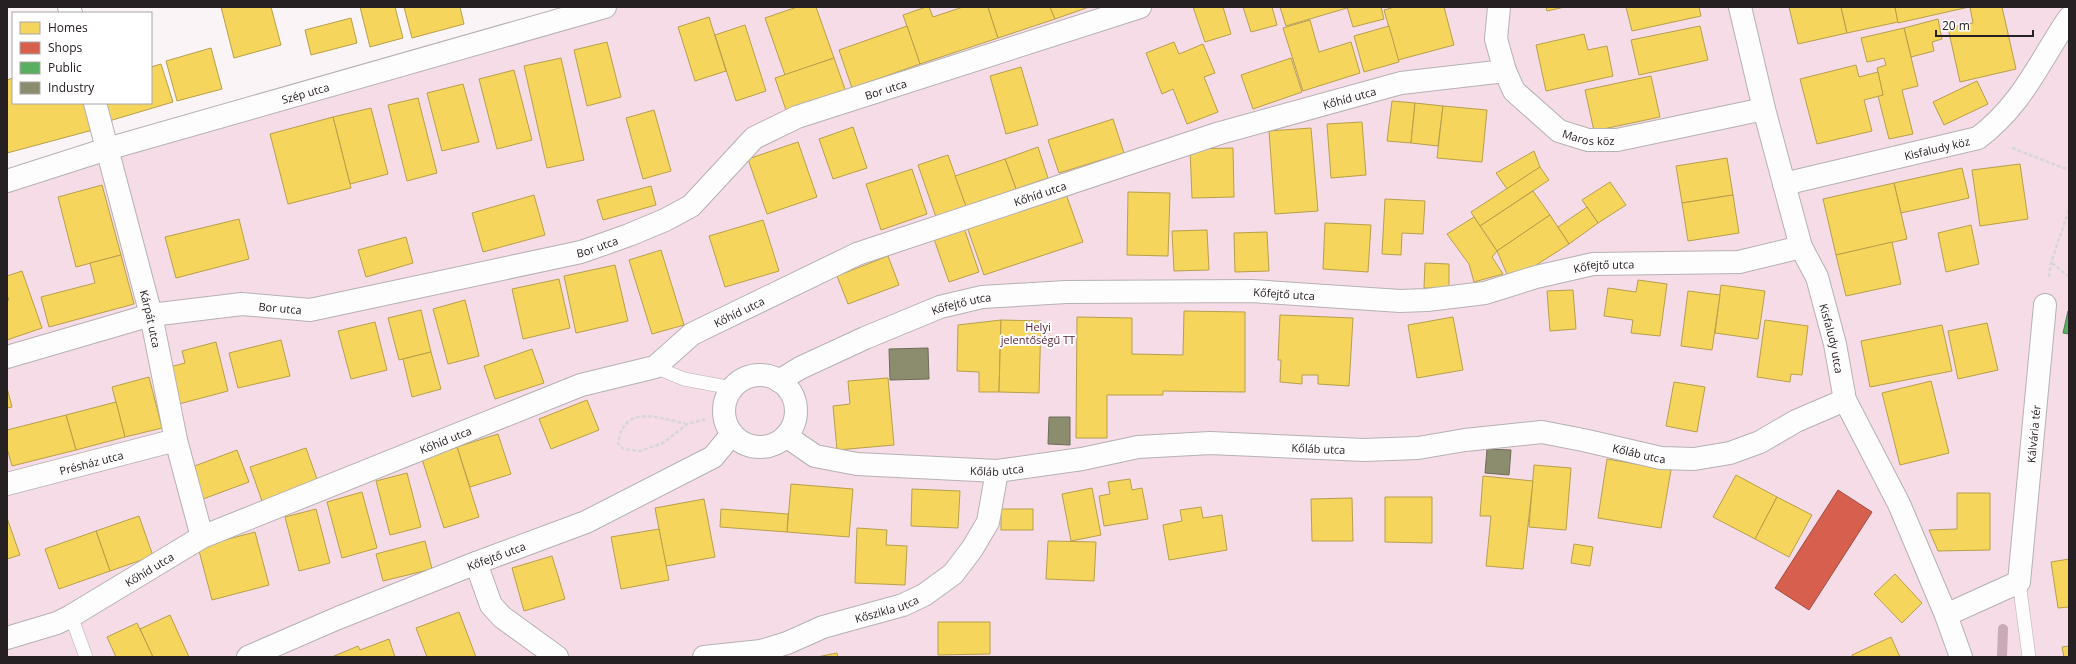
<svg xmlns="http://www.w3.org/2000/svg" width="2076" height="664" viewBox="0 0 2076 664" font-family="'Open Sans',sans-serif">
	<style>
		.green { fill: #f5dce6 }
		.homes { fill: #f6d55c; stroke: #b89f4b }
		.shops { fill: #d6604d; stroke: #a24d40 }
		.public { fill: #5aae61; stroke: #4b834e }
		.industry { fill: #8c8c6e; stroke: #6e6c58 }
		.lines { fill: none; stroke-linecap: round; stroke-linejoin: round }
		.stream { stroke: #caaab7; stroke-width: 10 }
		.lane-casing { stroke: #b6b1b3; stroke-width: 14 }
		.street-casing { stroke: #b6b1b3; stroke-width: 24 }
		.path { stroke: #d9d6d8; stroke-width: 2.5; stroke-dasharray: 4 2; stroke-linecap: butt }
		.lane { stroke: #fefdfe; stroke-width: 13 }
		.street { stroke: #fefdfe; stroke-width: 22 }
		.labels { text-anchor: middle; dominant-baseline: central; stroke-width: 4; stroke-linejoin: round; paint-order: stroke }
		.street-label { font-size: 11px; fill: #272023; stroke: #fff }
		.park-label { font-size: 11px; fill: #5a243d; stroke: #fff }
	</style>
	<rect width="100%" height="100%" fill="#faf4f7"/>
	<!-- green -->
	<path class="green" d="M605 7H2069V657H7V181Z"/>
	<!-- homes -->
	<g class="homes">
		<path d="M221 7H271L281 45 234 58Z"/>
		<path d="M360 7H395L403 38 370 47Z"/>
		<path d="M404 7H460L464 24 412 38Z"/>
		<path d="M797 7H816L834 58 785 75 765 18Z"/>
		<path d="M926 7H929L933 17 963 7H988L998 38 920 64 903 15Z"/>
		<path d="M988 7H1050L1055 19 998 38Z"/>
		<path d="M1050 7H1089L1055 19Z"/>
		<path d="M1193 7H1223L1231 34 1205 42Z"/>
		<path d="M1243 7H1272L1277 25 1251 32Z"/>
		<path d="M1280 7H1347V8L1286 26Z"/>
		<path d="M1347 7H1381L1384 19 1353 27Z"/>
		<path d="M1395 7H1444L1454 45 1398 60 1384 10Z"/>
		<path d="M1546 7H1565L1547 11Z"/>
		<path d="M1626 7H1699L1701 16 1632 31Z"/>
		<path d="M1789 7H1841L1847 33 1798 44Z"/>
		<path d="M1841 7H1895L1898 22 1847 33Z"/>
		<path d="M1895 7H1969L1898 23Z"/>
		<path d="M1970 7H2002L2016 69 1960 82 1948 28 1973 23Z"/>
		<path d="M709 17 726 71 695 81 678 27Z"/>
		<path d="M351 18 357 43 311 55 305 30Z"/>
		<path d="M1938 19 1942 39 1932 42 1934 51 1911 57 1904 28Z"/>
		<path d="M1310 20 1319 52 1351 42 1360 73 1303 91 1283 28Z"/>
		<path d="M745 25 766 91 736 101 715 35Z"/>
		<path d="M907 26 920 64 852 88 839 50Z"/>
		<path d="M1389 26 1399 62 1364 72 1354 36Z"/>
		<path d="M1700 26 1708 60 1639 75 1631 40Z"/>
		<path d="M1904 28 1918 86 1902 90 1913 134 1889 139 1878 96 1883 95 1877 68 1886 65 1884 58 1867 62 1861 38Z"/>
		<path d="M1584 34 1588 50 1607 46 1613 76 1546 91 1536 45Z"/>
		<path d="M607 42 621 97 587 106 574 50Z"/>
		<path d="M1174 42 1179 54 1203 44 1215 73 1204 77 1218 112 1187 124 1173 89 1162 94 1146 53Z"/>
		<path d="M211 48 222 89 177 101 166 61Z"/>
		<path d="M561 58 584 160 547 168 524 66Z"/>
		<path d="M834 58 846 92 787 113 775 78Z"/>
		<path d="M1291 58 1302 92 1253 109 1241 75Z"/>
		<path d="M161 64 173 102 109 121 104 103H151V67Z"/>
		<path d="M1856 65 1859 77 1878 72 1883 95 1864 100 1872 131 1817 144 1800 79Z"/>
		<path d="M1021 67 1038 125 1006 134 990 76Z"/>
		<path d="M514 70 532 140 497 149 479 79Z"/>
		<path d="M1651 76 1660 117 1594 131 1585 90Z"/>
		<path d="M13 78V103H86L93 130 7 153V80Z"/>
		<path d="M1977 81 1988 104 1944 125 1933 102Z"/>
		<path d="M463 84 479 142 442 151 427 93Z"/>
		<path d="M418 98 437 173 407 181 388 105Z"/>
		<path d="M1392 101 1415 103 1411 143 1387 141Z"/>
		<path d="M1415 103 1443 106 1438 146 1411 143Z"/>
		<path d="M1443 106 1487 110 1482 162 1437 158Z"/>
		<path d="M371 108 388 174 350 184 333 117Z"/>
		<path d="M654 110 671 171 643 179 626 118Z"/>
		<path d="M333 117 351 188 288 204 270 134Z"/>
		<path d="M1113 119 1124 153 1059 173 1048 140Z"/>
		<path d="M1362 122 1366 175 1331 178 1327 124Z"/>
		<path d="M853 127 867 168 833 179 819 139Z"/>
		<path d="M1311 128 1318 211 1275 214 1269 131Z"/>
		<path d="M798 142 817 197 767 214 748 159Z"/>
		<path d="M1038 147 1048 178 1016 189 1005 159Z"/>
		<path d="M1233 148 1234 197 1192 198 1190 149Z"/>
		<path d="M1534 151 1540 167 1507 189 1496 173Z"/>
		<path d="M948 155 966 206 936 217 918 165Z"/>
		<path d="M1727 158 1733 195 1682 203 1676 166Z"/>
		<path d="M1005 159 1016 189 966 206 955 176Z"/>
		<path d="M2020 164 2028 219 1980 226 1972 170Z"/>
		<path d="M1540 167 1549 180 1480 226 1471 212Z"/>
		<path d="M1962 168 1969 198 1901 213 1894 183Z"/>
		<path d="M912 169 927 214 881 230 866 184Z"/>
		<path d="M1610 182 1626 205 1598 223 1582 200Z"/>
		<path d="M1894 183 1907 239 1836 255 1823 199Z"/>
		<path d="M102 185 121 255 76 267 58 197Z"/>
		<path d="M651 186 656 205 603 220 597 200Z"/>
		<path d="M1533 191 1550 215 1497 251 1480 226Z"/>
		<path d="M1128 192 1170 193 1168 256 1127 255Z"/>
		<path d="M1066 194 1083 242 984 275 967 227Z"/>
		<path d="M534 195 545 235 483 252 472 213Z"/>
		<path d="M1733 195 1739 233 1688 241 1682 203Z"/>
		<path d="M1385 199 1425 201 1423 234 1402 233 1401 255 1382 254Z"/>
		<path d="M1587 207 1598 223 1569 244 1558 227Z"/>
		<path d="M1550 215 1569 244 1530 269 1507 274 1497 251Z"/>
		<path d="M1474 217 1497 251 1492 257 1503 274 1474 282 1469 264 1447 234Z"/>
		<path d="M239 219 249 259 176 278 165 237Z"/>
		<path d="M763 220 779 271 725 287 709 236Z"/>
		<path d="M1325 223 1371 225 1368 272 1323 269Z"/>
		<path d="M1971 225 1979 264 1946 272 1938 233Z"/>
		<path d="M964 228 979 272 949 282 934 239Z"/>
		<path d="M1207 230 1209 270 1174 271 1172 231Z"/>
		<path d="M1267 232 1269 271 1235 272 1234 233Z"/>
		<path d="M406 237 413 263 366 277 358 250Z"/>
		<path d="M1892 242 1901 284 1846 296 1836 255Z"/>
		<path d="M661 250 684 325 652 334 629 260Z"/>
		<path d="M121 255 134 304 49 327 41 297 95 283 90 263Z"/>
		<path d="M888 256 899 285 848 304 837 276Z"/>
		<path d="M1425 263 1449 264V288H1424Z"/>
		<path d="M615 265 628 321 576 333 564 276Z"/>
		<path d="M22 271 42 328 7 340V301L9 300 7 295V276Z"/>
		<path d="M559 279 570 328 523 339 512 289Z"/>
		<path d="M1638 280 1667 284 1660 336 1631 333 1633 320 1604 316 1608 288 1636 292Z"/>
		<path d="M1721 285 1765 291 1758 339 1715 333Z"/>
		<path d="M1573 290 1576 329 1550 331 1547 291Z"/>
		<path d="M1688 291 1720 295 1712 350 1681 346Z"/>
		<path d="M465 300 479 356 448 364 433 309Z"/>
		<path d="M421 310 431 352 399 360 388 318Z"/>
		<path d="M1184 311 1245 312V392L1163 391V395H1107V438H1076L1077 317 1132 318V354L1183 355Z"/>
		<path d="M1280 315 1353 318 1349 386 1318 384V375H1302V384L1280 382 1281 360H1278Z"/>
		<path d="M1453 317 1463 370 1417 378 1408 325Z"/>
		<path d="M1001 320 999 392H979V372L957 371 958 325Z"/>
		<path d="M1001 320 1041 321 1039 393 999 392Z"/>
		<path d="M1765 320 1808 326 1802 375 1791 374 1790 382 1757 377Z"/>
		<path d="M375 322 387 370 351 379 338 331Z"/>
		<path d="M1987 323 1998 370 1958 379 1948 331Z"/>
		<path d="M1942 325 1952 371 1870 387 1861 341Z"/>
		<path d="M281 340 290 376 238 388 229 353Z"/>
		<path d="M216 342 228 391 175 405 166 368 185 363 182 351Z"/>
		<path d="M532 349 544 383 495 399 484 366Z"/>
		<path d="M431 352 441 389 412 397 403 359Z"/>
		<path d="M149 377 162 428 125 437 112 387Z"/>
		<path d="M888 378 894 445 837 450 833 406 850 404 848 381Z"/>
		<path d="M1931 381 1949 453 1900 465 1882 393Z"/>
		<path d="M1674 382 1705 387 1697 432 1666 426Z"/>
		<path d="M7 388 12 407 7 408Z"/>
		<path d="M587 400 599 430 551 449 539 419Z"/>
		<path d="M116 402 125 437 76 450 66 415Z"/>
		<path d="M66 415 76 450 12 466 7 448V430Z"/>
		<path d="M498 434 511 474 470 487 457 447Z"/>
		<path d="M457 447 479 517 444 528 422 459Z"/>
		<path d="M306 448 318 482 262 501 250 467Z"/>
		<path d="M237 450 249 482 203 499 192 467Z"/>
		<path d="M1607 459 1671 470 1661 528 1598 518Z"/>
		<path d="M1534 465 1571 468 1566 530 1529 527Z"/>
		<path d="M407 473 421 527 390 535 376 481Z"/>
		<path d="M1736 475 1777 497 1755 539 1713 517Z"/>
		<path d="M1483 476 1533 481 1523 569 1486 566 1491 516H1480Z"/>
		<path d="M1130 479 1132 490 1142 488 1148 519 1104 526 1099 496 1110 494 1108 482Z"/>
		<path d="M791 484 853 489 849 537 787 532Z"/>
		<path d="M1092 488 1101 535 1071 541 1062 494Z"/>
		<path d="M912 489 960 491 958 528 911 526Z"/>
		<path d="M362 492 377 548 342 558 327 502Z"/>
		<path d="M1957 493H1990V550L1938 551 1929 530 1957 529Z"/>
		<path d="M1385 497H1432V543L1385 542Z"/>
		<path d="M1777 497 1812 515 1789 557 1755 539Z"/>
		<path d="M1352 498 1353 541H1312L1311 499Z"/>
		<path d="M704 499 715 557 666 566 655 508Z"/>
		<path d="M1201 507 1203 518 1222 515 1227 550 1169 560 1163 525 1182 521 1180 510Z"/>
		<path d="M316 509 330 563 299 571 285 517Z"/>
		<path d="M721 509 788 514 787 532 720 527Z"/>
		<rect x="1001" y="509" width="32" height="21"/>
		<path d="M139 516 153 556 110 571 96 531Z"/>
		<path d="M7 518 20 555 7 559Z"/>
		<path d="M857 528 887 530 886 545 907 546 905 585 855 583Z"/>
		<path d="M659 529 669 580 621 589 611 537Z"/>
		<path d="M96 531 110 571 59 589 45 549Z"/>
		<path d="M255 532 269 585 212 600 198 547Z"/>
		<path d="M425 541 432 569 383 581 376 554Z"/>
		<path d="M1048 541 1096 542 1094 581 1046 579Z"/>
		<path d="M1574 544 1593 547 1590 566 1571 563Z"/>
		<path d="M552 556 565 599 524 611 512 568Z"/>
		<path d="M2069 559V607L2058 608 2051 562Z"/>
		<path d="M1895 574 1922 603 1902 623 1874 594Z"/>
		<path d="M459 612 476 657H427L416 628Z"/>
		<path d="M170 615 189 657H153L140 629Z"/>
		<path d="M938 622H990V654L938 655Z"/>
		<path d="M137 623 153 657H116L107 637Z"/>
		<path d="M1891 637 1900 657H1853L1852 655Z"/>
		<path d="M389 639 395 657H332L358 646 360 650Z"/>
		<path d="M2069 646V657H2064L2062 647Z"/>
		<path d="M837 653 838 657H817Z"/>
	</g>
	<!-- shops -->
	<path class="shops" d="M1838 490 1872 512 1809 610 1775 588Z"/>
	<!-- public -->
	<path class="public" d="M2068 311H2069V334L2063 333Z"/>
	<!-- industry -->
	<g class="industry">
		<path d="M928 348 929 379 890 380 889 349Z"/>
		<path d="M1049 417H1070V445L1048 444Z"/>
		<path d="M1487 449 1511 450 1509 475 1485 473Z"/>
	</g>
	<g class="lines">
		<!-- stream -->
		<path class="stream" d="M2002 657 2003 629"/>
		<!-- lane casing -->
		<g class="lane-casing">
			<g id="lane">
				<path d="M655 367 684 379 732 388"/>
				<path d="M2019 582 2029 657"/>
				<path d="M71 616 86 657"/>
			</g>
		</g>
		<!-- street casing -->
		<g class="street-casing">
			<g id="street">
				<path d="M69 7 71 13"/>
				<path id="s1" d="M1499 7 1496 39 1505 71 1514 91 1559 131 1588 140H1617L1764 109"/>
				<path id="s2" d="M1740 7 1764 109 1801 247 1817 277 1835 344 1845 400 1899 504 1946 615 1961 657"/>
				<path id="s3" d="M95 103 151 315 176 440 202 537"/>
				<path id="s4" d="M7 181 107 149 605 7"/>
				<path id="s5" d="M1784 184 1978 138C2023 104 2039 62 2069 18"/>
				<path id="s6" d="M7 357 151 315 242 304 310 310 581 252 629 235 665 220 691 206 754 138 797 117 1140 7"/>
				<circle cx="760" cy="411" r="36"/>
				<path id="s7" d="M779 381 800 368 865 338 940 307 982 297 1066 292 1252 291 1400 301 1427 300 1485 293 1536 277 1593 264 1739 262 1801 247"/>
				<path id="s8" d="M786 436 815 456 857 464 997 471 1082 459 1138 447 1210 443 1364 450 1418 448 1465 440 1542 432 1583 440 1661 458 1694 459 1730 453 1760 442 1796 421 1845 400"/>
				<path id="s9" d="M7 484 176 440"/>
				<path d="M476 563 491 605 502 617 557 657"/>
				<path id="s10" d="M1946 615 2019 582 2045 305"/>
				<path id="s11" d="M7 638 57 623 71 616 202 537 581 385 655 367 692 334 857 254 1220 133 1401 83 1505 71"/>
				<path id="s12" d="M248 657 338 618 476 563 586 522 713 457 732 434"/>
				<path id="s13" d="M704 657 761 651 787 643 823 627 903 605 924 595 953 574 972 549 988 522 997 471"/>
			</g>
		</g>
		<!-- path -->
		<g class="path">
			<path d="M2012 148 2069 170"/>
			<path d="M2052 263 2069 277"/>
			<path d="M2049 277 2051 263 2069 209"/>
			<path d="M687 424C659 418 624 403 618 443L623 449 640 451 663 443 687 424 707 419"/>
		</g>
		<!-- lane -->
		<use href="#lane" class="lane"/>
		<!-- street -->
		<use href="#street" class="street"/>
	</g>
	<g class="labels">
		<!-- street labels -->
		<g class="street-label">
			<text stroke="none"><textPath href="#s6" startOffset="940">Bor utca</textPath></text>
			<text stroke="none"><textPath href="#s4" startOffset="311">Szép utca</textPath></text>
			<text stroke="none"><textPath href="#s11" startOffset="1455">Kőhíd utca</textPath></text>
			<text stroke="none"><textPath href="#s1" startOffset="178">Maros köz</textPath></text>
			<text stroke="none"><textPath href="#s5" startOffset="157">Kisfaludy köz</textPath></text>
			<text stroke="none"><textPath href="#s11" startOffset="1131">Kőhíd utca</textPath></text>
			<text stroke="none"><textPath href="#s6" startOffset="604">Bor utca</textPath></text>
			<text stroke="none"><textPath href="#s7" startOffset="847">Kőfejtő utca</textPath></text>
			<text stroke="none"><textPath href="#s7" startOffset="523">Kőfejtő utca</textPath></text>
			<text stroke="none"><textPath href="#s7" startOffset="199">Kőfejtő utca</textPath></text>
			<text stroke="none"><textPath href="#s6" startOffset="280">Bor utca</textPath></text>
			<text stroke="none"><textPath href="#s11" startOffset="807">Kőhíd utca</textPath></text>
			<text stroke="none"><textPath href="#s3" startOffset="223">Kárpát utca</textPath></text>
			<text stroke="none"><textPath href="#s2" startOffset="345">Kisfaludy utca</textPath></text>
			<text stroke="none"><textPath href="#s10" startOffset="229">Kálvária tér</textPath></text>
			<text stroke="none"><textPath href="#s11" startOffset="483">Kőhíd utca</textPath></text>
			<text stroke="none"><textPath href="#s8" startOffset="542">Kőláb utca</textPath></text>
			<text stroke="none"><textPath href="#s8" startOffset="866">Kőláb utca</textPath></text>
			<text stroke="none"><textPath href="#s9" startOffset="87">Présház utca</textPath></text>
			<text stroke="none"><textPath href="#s8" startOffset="218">Kőláb utca</textPath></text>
			<text stroke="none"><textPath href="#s12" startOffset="268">Kőfejtő utca</textPath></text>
			<text stroke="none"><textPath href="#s11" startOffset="159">Kőhíd utca</textPath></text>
			<text stroke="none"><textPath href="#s13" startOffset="190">Kőszikla utca</textPath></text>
		</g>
		<!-- park labels -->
		<g class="park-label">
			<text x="1038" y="326">Helyi<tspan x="1038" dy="13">jelentőségű TT</tspan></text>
		</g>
	</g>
	<!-- border -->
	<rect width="2076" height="664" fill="none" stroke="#272023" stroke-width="16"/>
	<!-- legend -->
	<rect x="12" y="12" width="140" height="92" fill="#ffffff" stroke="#a9a6a7"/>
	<rect x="20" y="22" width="20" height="12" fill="#f6d55c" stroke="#a9a6a7"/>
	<text x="48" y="32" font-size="12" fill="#272023">Homes</text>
	<rect x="20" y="42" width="20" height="12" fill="#d6604d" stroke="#a9a6a7"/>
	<text x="48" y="52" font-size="12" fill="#272023">Shops</text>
	<rect x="20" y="62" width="20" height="12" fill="#5aae61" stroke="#a9a6a7"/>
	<text x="48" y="72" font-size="12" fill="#272023">Public</text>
	<rect x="20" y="82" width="20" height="12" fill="#8c8c6e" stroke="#a9a6a7"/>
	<text x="48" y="92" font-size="12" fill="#272023">Industry</text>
	<!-- scale -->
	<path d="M1936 30v6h97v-6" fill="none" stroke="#272023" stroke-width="2"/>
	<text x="1942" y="30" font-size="12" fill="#272023" stroke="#ffffff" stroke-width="3" paint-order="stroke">20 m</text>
</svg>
